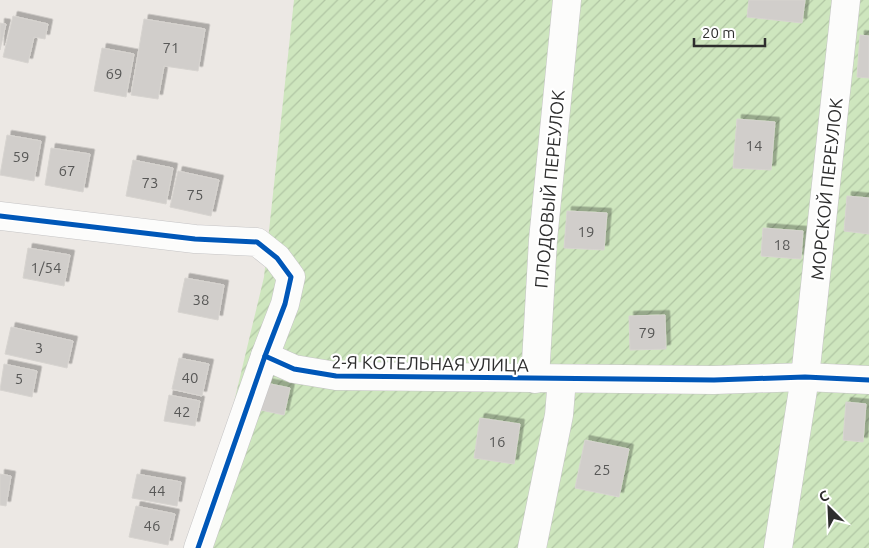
<svg xmlns="http://www.w3.org/2000/svg" width="869" height="548" viewBox="0 0 869 548" font-family="Ubuntu,sans-serif">
	<style>
		.garden { fill: url(#garden-furrows) }
		.building { fill: #d1cecb; stroke: #d7d4d0; filter: url(#shadow) }
		.lines { fill: none; stroke-linecap: round; stroke-linejoin: round }
		.minor-casing { stroke: #c5c4c5; stroke-width: 29 }
		.minor { stroke: #fcfcfb; stroke-width: 28 }
		.cycleway-casing { stroke: #fff; stroke-width: 8 }
		.cycleway { stroke: #0057b8; stroke-width: 5 }
		.labels { text-anchor: middle; dominant-baseline: central; stroke-width: 4.5; stroke-linejoin: round; paint-order: stroke }
		.number-label { font-size: 15px; fill: #585857 }
		.street-label { font-size: 18px; fill: #2e2e2e; stroke: #fff }
	</style>
	<defs>
		<pattern id="garden-furrows" width="10" height="10" patternUnits="userSpaceOnUse" patternTransform="scale(1.25)"><rect width="10" height="10" fill="#cee6be"/><path d="M-1 1l2-2M0 10L10 0M9 11l2-2" fill="none" stroke="#b1c6a4"/></pattern>
		<filter id="shadow"><feDropShadow dx="4.5" dy="-4.5" stdDeviation="0" flood-color="#0004"/></filter>
	</defs>
	<rect width="100%" height="100%" fill="#ece8e4"/>
	<!-- garden -->
	<path class="garden" d="M294 0H869V548H199L264 277Z"/>
	<!-- building -->
	<g class="building">
		<path d="M749 0H805L802 23 747 17Z"/>
		<path d="M13 16 48 24 45 39 34 37 28 63 3 57Z"/>
		<path d="M144 19 205 29 198 71 164 66 158 99 131 95Z"/>
		<path d="M0 23 6 24 0 50Z"/>
		<path d="M860 35 869 36V78L857 77Z"/>
		<path d="M102 48 134 54 126 97 94 91Z"/>
		<path d="M737 119 775 122 771 170 733 168Z"/>
		<path d="M7 135 41 141 34 181 0 175Z"/>
		<path d="M51 148 90 154 83 192 45 185Z"/>
		<path d="M133 160 173 168 166 204 126 196Z"/>
		<path d="M178 171 219 180 211 216 170 207Z"/>
		<path d="M847 196 869 198V234L844 231Z"/>
		<path d="M567 211 607 213 604 250 564 248Z"/>
		<path d="M763 228 803 231 801 259 761 256Z"/>
		<path d="M28 248 70 255 64 286 23 278Z"/>
		<path d="M185 278 224 285 218 320 178 312Z"/>
		<path d="M665 315 666 349 630 350 629 316Z"/>
		<path d="M11 327 73 341 67 368 5 354Z"/>
		<path d="M179 358 209 364 202 396 172 389Z"/>
		<path d="M4 364 37 371 32 397 0 390Z"/>
		<path d="M261 382 290 388 284 415 256 409Z"/>
		<path d="M169 395 200 401 195 426 164 421Z"/>
		<path d="M846 402 866 404 863 442 843 440Z"/>
		<path d="M480 418 520 424 514 464 474 458Z"/>
		<path d="M585 440 629 449 619 497 575 488Z"/>
		<path d="M0 474 11 476 6 506 0 505Z"/>
		<path d="M137 474 181 482 177 506 132 498Z"/>
		<path d="M136 506 175 514 168 545 129 537Z"/>
	</g>
	<g class="lines">
		<!-- minor casing -->
		<g class="minor-casing">
			<g id="minor">
				<path d="M0 216 195 239 257 242 277 258 291 277 285 304 265 356 198 548"/>
				<path d="M265 356 294 369 336 376 714 380 805 377 869 380"/>
				<path d="M535 379 543 240 567 0"/>
				<path d="M532 548 559 415 562 379"/>
				<path d="M778 548 805 377 846 0"/>
			</g>
		</g>
		<!-- minor -->
		<use href="#minor" class="minor"/>
		<!-- cycleway casing -->
		<g class="cycleway-casing">
			<g id="cycleway">
				<path d="M0 216 195 239 257 242 277 258 291 277 285 304 265 356 198 548"/>
				<path d="M265 356 294 369 336 376 714 380 805 377 869 380"/>
			</g>
		</g>
		<!-- cycleway -->
		<use href="#cycleway" class="cycleway"/>
	</g>
	<g class="labels">
		<!-- number labels -->
		<g class="number-label">
			<text x="171" y="47">71</text>
			<text x="114" y="73">69</text>
			<text x="754" y="145">14</text>
			<text x="21" y="156">59</text>
			<text x="67" y="170">67</text>
			<text x="150" y="182">73</text>
			<text x="195" y="194">75</text>
			<text x="586" y="231">19</text>
			<text x="782" y="244">18</text>
			<text x="46" y="267">1/54</text>
			<text x="201" y="299">38</text>
			<text x="647" y="332">79</text>
			<text x="39" y="347">3</text>
			<text x="190" y="377">40</text>
			<text x="19" y="378">5</text>
			<text x="182" y="411">42</text>
			<text x="497" y="441">16</text>
			<text x="602" y="469">25</text>
			<text x="157" y="490">44</text>
			<text x="152" y="525">46</text>
		</g>
		<!-- street labels -->
		<g class="street-label">
			<text transform="translate(549 189) rotate(-85)">ПЛОДОВЫЙ ПЕРЕУЛОК</text>
			<text transform="translate(826 189) rotate(-84)">МОРСКОЙ ПЕРЕУЛОК</text>
			<text transform="translate(430 363) rotate(1)">2-Я КОТЕЛЬНАЯ УЛИЦА</text>
		</g>
	</g>
	<!-- north arrow -->
	<g transform="translate(829 508) rotate(336)" stroke="#ffffff" stroke-width="4" paint-order="stroke">
	<path d="M0-4L9 19L0 12L-9 19Z" fill="#2e2e2e"/>
	<text y="-8" font-size="14" font-weight="bold" text-anchor="middle" fill="#2e2e2e">С</text>
	</g>
	<!-- scale -->
	<path d="M694 38v8h71v-8" fill="none" stroke="#2e2e2e" stroke-width="2.5"/>
	<text x="702" y="38" font-size="15" fill="#2e2e2e" stroke="#ffffff" stroke-width="4" paint-order="stroke">20 m</text>
</svg>
